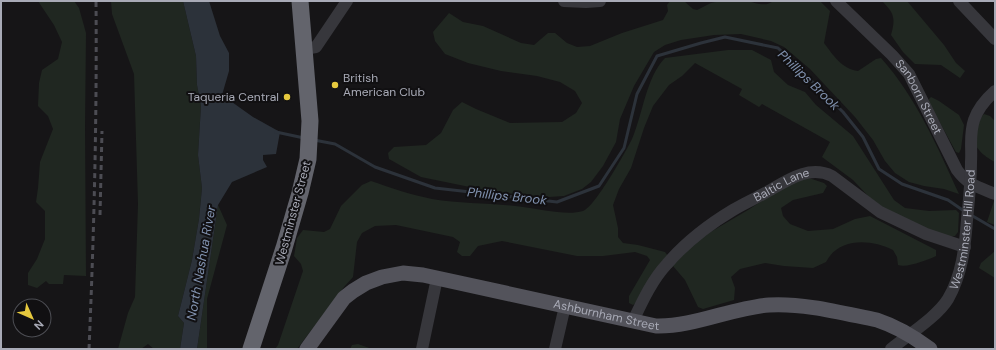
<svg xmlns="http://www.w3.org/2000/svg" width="996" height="350" viewBox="0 0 996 350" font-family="'DM Sans',sans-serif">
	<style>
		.green { fill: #202721 }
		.water { fill: #2c323a }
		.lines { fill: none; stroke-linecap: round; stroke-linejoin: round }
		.stream { stroke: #2c323a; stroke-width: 3 }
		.minor { stroke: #37373c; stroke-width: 12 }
		.major { stroke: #53535b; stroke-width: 15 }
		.highway { stroke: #63646c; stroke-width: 17 }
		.rail { stroke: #4c4c53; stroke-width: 3; stroke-dasharray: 5 4; stroke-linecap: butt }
		.poi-dot { fill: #e6c93e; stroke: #111012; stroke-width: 1.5 }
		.labels { text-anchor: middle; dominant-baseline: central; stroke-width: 4; stroke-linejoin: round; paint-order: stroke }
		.poi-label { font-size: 12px; fill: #a8aab6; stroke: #111012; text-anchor: start }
		.street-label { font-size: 12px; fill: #a8aab6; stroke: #111012 }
		.water-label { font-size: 13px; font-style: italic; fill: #8192af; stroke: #111012 }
	</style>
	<rect width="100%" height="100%" fill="#161517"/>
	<!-- green -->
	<g class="green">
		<path d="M38 1H74L79 8 86 33 85 127 86 276 64 275 63 284H49L46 281 37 288 28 285V273L37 259 45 239V211L36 202 38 188 40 162 53 129 48 116 38 106 39 83 42 70 58 59 62 42 54 25Z"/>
		<path d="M111 1H183L196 56 197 85 201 106 198 155 202 188 199 219 192 260 178 316 184 323 180 349H154L148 344 141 349H118L128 313 135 297 138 204 134 74 112 14Z"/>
		<path d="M670 1H684L693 9 697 10C702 8 706 5 711 3 720 0 736 0 746 1 754 2 766 8 773 1H820L830 11 824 43C833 55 842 69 858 71L876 59 881 58C916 97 937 146 959 194L944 189 924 186 909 182 895 173 885 161 873 140 855 117 810 69 784 47 771 41 741 34 714 35 681 40 665 45 654 52 634 86 620 119 616 142 603 166 591 182 582 189 564 196 549 197 494 192 421 177 389 159 388 153 394 147 426 145 441 133 453 110 462 102 476 109 510 123 562 122 576 113 582 103 575 91 560 82 537 76 501 71 468 63 445 54 435 41 433 32 449 13 463 22 483 26 521 43 534 45 548 33H555L567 43 577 47 590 46 622 33 663 20 668 11 667 5Z"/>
		<path d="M882 1H907L944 45 956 63 965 71 960 78 941 65 915 64 903 52 891 35C896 18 894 13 882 1Z"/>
		<path d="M728 50H752L771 60 774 72 788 85 805 92 816 105 853 136 894 200 905 208 929 211 956 210 959 213 958 232 955 236 947 237 929 232 882 207 870 198 853 180 822 157 830 142 762 104 759 107 739 95 742 89 695 63 682 76 669 85 653 106 644 128 631 168 619 189 613 205 618 228V237L623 243 638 245 665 252 668 256 636 303 633 305 629 303V296L650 260 647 256 635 252 603 256H577L502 241 478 246 470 256H462L457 252 460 242 453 237 396 225 375 226 362 233 357 242 353 277 344 287 297 349H275L278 345 303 271 301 264 294 256 297 238 303 230 324 232 330 229 341 206 362 185 371 181C391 188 412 195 432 199 462 204 493 203 523 207 540 209 567 216 583 211 595 207 626 151 632 139 643 114 646 77 665 58Z"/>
		<path d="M931 97 939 101 959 115 964 125 961 149 959 153 956 152 939 121 929 106V99Z"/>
		<path d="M984 114 990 116 995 121V162C987 158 974 149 974 138 974 131 979 123 982 116Z"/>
		<path d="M809 178 824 183 827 186 823 193 793 200 781 208 783 216 790 224 808 231 833 229 855 219 870 216 936 250V256C927 260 908 268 898 265L897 257 893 250C871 239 839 237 826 262L813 268 784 266 765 263 740 269 731 277 735 288 734 300 703 309 698 307 685 280 673 266 675 258 702 237 748 210 791 182Z"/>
		<path d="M994 201 995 202V225L987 222Z"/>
		<path d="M218 205 227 225 207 299V349H197Z"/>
		<path d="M995 251V278L979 268 981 263Z"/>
		<path d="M358 344 372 349H350L352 345Z"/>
	</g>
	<!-- water -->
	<path class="water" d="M183 1H209L220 36 229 53V71L222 95 253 117 280 132 276 154 263 155V160L267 167 232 182 218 205 197 349H180L184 323 178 316 192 260 199 219 202 188 198 155 201 106 197 85 196 56Z"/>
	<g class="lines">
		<!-- stream -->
		<g class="stream">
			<path d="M276 132 304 138"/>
			<path d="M314 140 335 144 375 167 435 188 557 202 599 186 624 148 637 94 657 56 701 43 725 37 778 48 843 112 863 137 879 169 902 184 948 200 964 211"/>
			<path d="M971 215 995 229"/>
		</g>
		<!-- minor -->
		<g class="minor">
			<path d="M564 1 586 2 600 1"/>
			<path id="s1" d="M836 1 892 55 909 74 957 170C968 185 978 187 995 194"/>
			<path d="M959 1 995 39"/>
			<path d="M304 49 316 47 347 1"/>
			<path id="s2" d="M633 321C642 302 652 280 667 264 685 243 708 225 733 210 743 204 754 199 765 193 785 182 808 164 832 176L880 212 926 234 965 247"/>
			<path d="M422 349 437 278"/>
			<path d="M555 349 565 306"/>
			<path id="s3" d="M891 349C908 335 937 317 948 299 962 275 965 247 967 220 969 200 971 181 971 162 972 147 969 135 974 120 978 108 986 99 995 91"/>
		</g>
		<!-- major -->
		<path class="major" id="s4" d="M307 349 344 298 353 291 366 283 382 277 403 273 423 275 656 326C694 327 731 308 769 305 805 303 842 313 877 320 898 327 913 336 930 349"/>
		<!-- highway -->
		<path class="highway" d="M251 349 284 248 300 193 308 159 310 121 300 1"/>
		<!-- rail -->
		<g class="rail">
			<path d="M100 215 102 131"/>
			<path d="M89 349C94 233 97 117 96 1"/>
		</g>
	</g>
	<!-- markers -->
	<g class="poi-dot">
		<circle cx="335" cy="85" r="4"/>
		<circle cx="287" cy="97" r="4"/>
	</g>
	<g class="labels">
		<!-- poi labels -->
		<g class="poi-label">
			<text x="343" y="78">British<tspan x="343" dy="14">American Club</tspan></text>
			<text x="279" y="97" text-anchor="end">Taqueria Central</text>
		</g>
		<!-- street labels -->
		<g class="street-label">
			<text stroke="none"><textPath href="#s1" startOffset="128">Sanborn Street</textPath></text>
			<text stroke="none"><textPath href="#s2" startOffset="207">Baltic Lane</textPath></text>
			<text transform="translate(293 213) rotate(-75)">Westminster Street</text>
			<text stroke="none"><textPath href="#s3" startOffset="148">Westminster Hill Road</textPath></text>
			<text stroke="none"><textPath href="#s4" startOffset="336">Ashburnham Street</textPath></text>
		</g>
		<!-- water labels -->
		<g class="water-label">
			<text transform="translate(809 80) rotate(44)">Phillips Brook</text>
			<text transform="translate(507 196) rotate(6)">Phillips Brook</text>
			<text transform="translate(201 263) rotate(-80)">North Nashua River</text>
		</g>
	</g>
	<!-- border -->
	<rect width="996" height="350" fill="none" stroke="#a8aab6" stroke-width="4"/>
	<!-- north arrow -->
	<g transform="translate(32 318) rotate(135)"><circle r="19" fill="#111012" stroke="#4d4e54"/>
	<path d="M0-3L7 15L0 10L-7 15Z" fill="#e6c93e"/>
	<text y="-6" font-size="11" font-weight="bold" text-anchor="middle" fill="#a8aab6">N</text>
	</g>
</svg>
